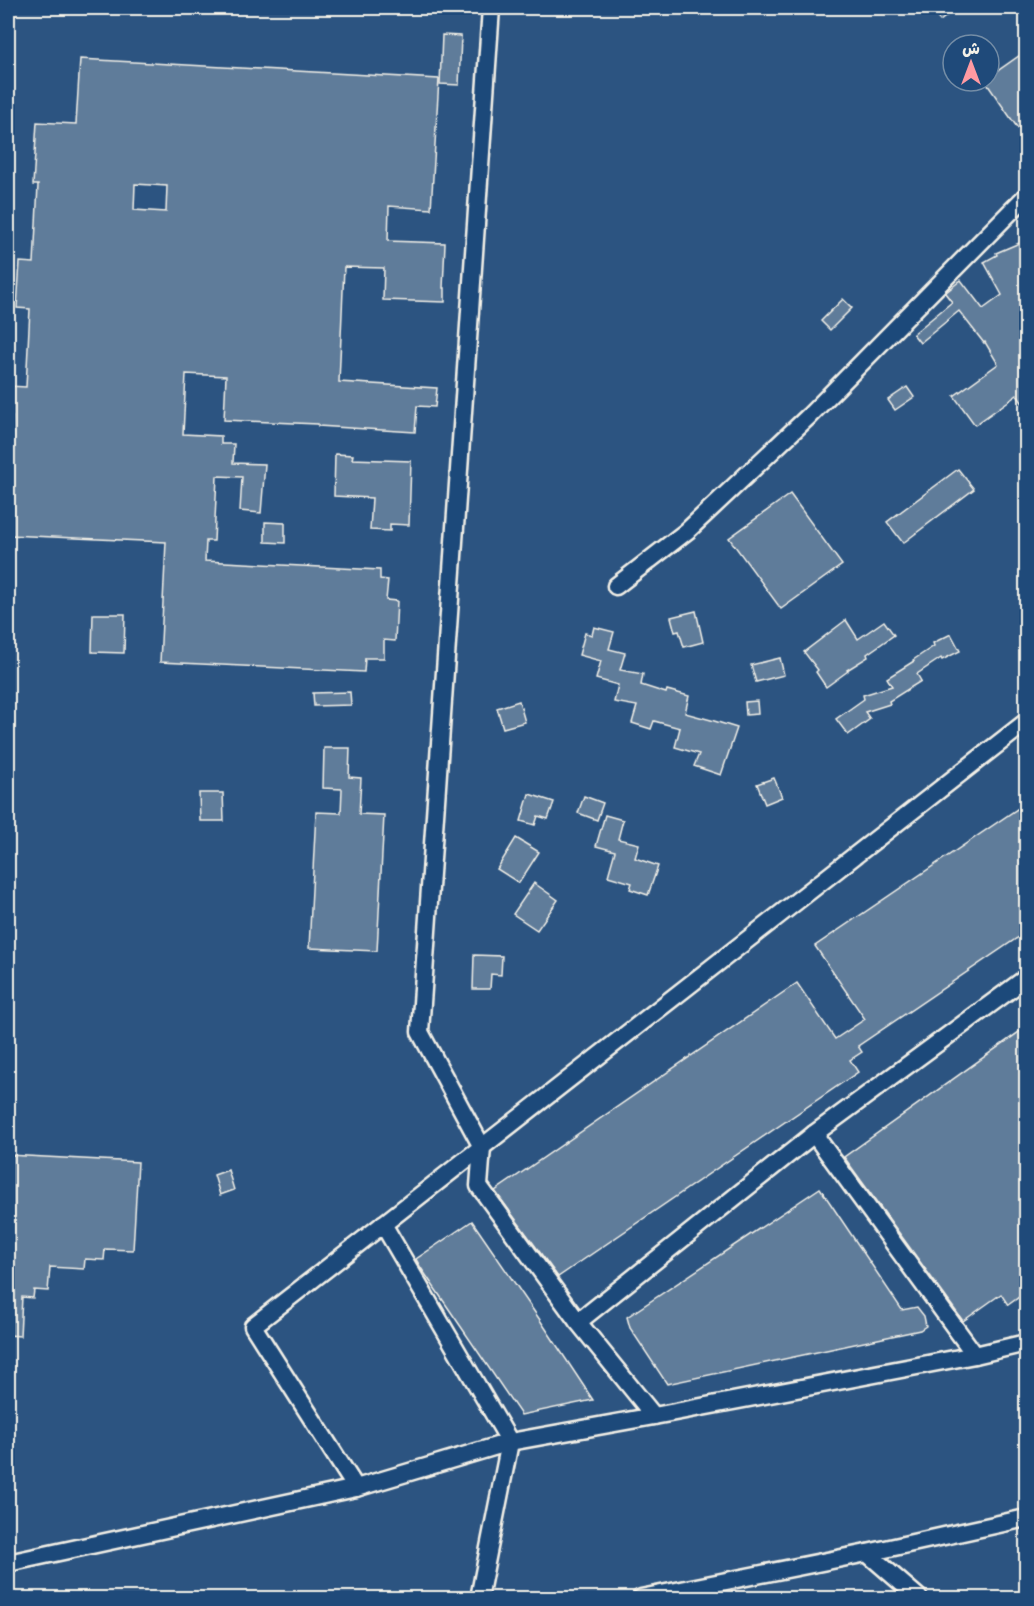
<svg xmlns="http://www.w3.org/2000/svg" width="1034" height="1606" viewBox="0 0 1034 1606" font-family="'Playpen Sans','Playpen Sans Arabic',sans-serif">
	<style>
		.building { fill: #5e7b9a; stroke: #f4f1e8; stroke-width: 1.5; fill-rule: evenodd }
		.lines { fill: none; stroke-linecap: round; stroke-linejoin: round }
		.minor-casing { stroke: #f4f1e8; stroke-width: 21 }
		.minor { stroke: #1f4a7a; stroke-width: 16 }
	</style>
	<rect width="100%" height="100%" fill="#2c5481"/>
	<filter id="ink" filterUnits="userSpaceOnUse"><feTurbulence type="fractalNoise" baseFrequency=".0167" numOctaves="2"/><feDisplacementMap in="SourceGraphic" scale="12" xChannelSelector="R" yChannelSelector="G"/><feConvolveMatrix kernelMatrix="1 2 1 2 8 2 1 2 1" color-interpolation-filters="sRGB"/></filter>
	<g filter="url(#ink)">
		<!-- building -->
		<g class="building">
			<path d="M929 8H957L940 21Z"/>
			<path d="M442 35 461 36 459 85 440 84Z"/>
			<path d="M1026 51V140L985 81H989V77Z"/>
			<path d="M80 59 439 79 431 209 389 206 388 241 445 243 443 288H445V302L383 300 384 268 344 267 339 382 437 388 435 407 417 406 415 432 318 426V424L224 420 226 376 186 374 183 434 221 436V444H234L233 463 265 464 261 513 240 511 242 477 217 476 214 541H206L205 561 380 570V579L388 580 386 600 397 601 395 641 384 640V658H365L364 672 160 662 166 542 8 535 12 416 8 415V386L26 387 30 309 17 308 20 262 34 263 38 185H33L37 122 76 124ZM135 184 167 186 166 212 134 210Z"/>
			<path d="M1024 241 1026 248V408L1017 395 975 425 954 396 998 364 985 342 984 343 959 311 920 343 913 334 952 302 945 293 961 280 983 309 1002 295 984 262 997 255 996 253Z"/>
			<path d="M843 299 852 308 830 330 821 321Z"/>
			<path d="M907 387 914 397 895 410 888 400Z"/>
			<path d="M335 454 353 455 352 459 411 461 409 525 390 524V531L370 530 372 498 334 496Z"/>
			<path d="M958 469 974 489 903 543 887 522Z"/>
			<path d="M790 494 842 565 781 609 729 538Z"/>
			<path d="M265 522 285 523V543L265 542Z"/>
			<path d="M696 611 703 642 684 647 679 631 675 632 671 617Z"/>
			<path d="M93 614H125L124 653 92 652Z"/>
			<path d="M846 620 858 639 884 621 894 635 867 654 868 657 847 670 848 671 826 687 816 672 818 670 804 652Z"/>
			<path d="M594 627 614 632 609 649 625 653 620 670 643 674 641 685 666 693 667 690 689 696 685 713 711 720 737 728 721 775 694 766 699 754 675 747 680 728 654 721 651 729 632 723 637 706 614 702 618 685 596 679 601 661 579 655 585 633 592 635Z"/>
			<path d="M951 634 960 651 942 660 941 658 917 674 921 681 889 701 890 704 865 712 870 719 848 735 836 719 864 699 863 695 892 686 887 678 914 661 913 660 934 646 933 643Z"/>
			<path d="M780 658 784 675 756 682 751 665Z"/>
			<path d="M350 692 351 705 314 706 313 693Z"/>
			<path d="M519 701 525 722 503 728 497 708Z"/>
			<path d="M757 701 758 714 746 715 745 702Z"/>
			<path d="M324 748H350L349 777 361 778 359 814 384 815 377 951 309 948 316 812 341 813 342 789 323 788Z"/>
			<path d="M774 778 782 797 765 804 757 784Z"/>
			<path d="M199 793H223L224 821H200Z"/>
			<path d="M529 794 554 802 548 819 538 816 535 825 521 821Z"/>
			<path d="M584 796 603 803 597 820 578 813Z"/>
			<path d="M1026 803V932L858 1046 862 1052 850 1060 858 1072 558 1277 495 1191 797 983 835 1039 865 1019 815 946Z"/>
			<path d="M605 815 623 820 618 839 639 844 635 858 658 866 648 895 630 889 632 883 608 876 615 851 596 846Z"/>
			<path d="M516 838 539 852 519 883 497 869Z"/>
			<path d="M534 883 558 900 537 930 513 914Z"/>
			<path d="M474 955 502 956 501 975 491 974 490 989H473Z"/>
			<path d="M1026 1027V1292L1008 1305 1001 1294 963 1321 844 1157Z"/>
			<path d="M8 1155 138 1162 133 1250 105 1249 104 1260 85 1259 84 1269 50 1267 48 1291 34 1290 33 1298 22 1297 20 1336 8 1335Z"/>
			<path d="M228 1170 234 1190 220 1195 214 1175Z"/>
			<path d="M820 1188 902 1310 917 1307 924 1316 926 1326 920 1330 667 1384 630 1328 627 1317Z"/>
			<path d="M472 1221 540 1320 593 1400 521 1415 421 1268 416 1259Z"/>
		</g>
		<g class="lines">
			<!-- minor casing -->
			<g class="minor-casing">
				<g id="minor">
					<path d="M491 8 420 1032 482 1147 479 1186 578 1322"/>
					<path d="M616 586 687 531 809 416 1026 196"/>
					<path d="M814 1134 975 1355"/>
					<path d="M383 1224 510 1442 479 1598"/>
					<path d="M654 1416 578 1322 814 1134 1026 978"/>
					<path d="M356 1488 253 1326 1026 722"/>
					<path d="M867 1553 919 1598"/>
					<path d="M8 1563 356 1488 510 1442 654 1416 975 1355 1026 1343"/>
					<path d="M641 1598 867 1553 1026 1518"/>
				</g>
			</g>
			<!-- minor -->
			<use href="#minor" class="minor"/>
		</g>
	</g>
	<!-- margin -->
	<rect width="1034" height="1606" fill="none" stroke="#1f4a7a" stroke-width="30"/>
	<rect x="15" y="15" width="1004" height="1576" fill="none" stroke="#f4f1e8" stroke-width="2" filter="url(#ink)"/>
	<!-- north arrow -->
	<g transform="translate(971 63)"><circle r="28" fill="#1f4a7a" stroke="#748da6" stroke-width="1.5"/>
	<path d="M0-4.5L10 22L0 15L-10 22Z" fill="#ff9aa2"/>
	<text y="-9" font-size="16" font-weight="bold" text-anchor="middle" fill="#f4f1e8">ش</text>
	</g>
</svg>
